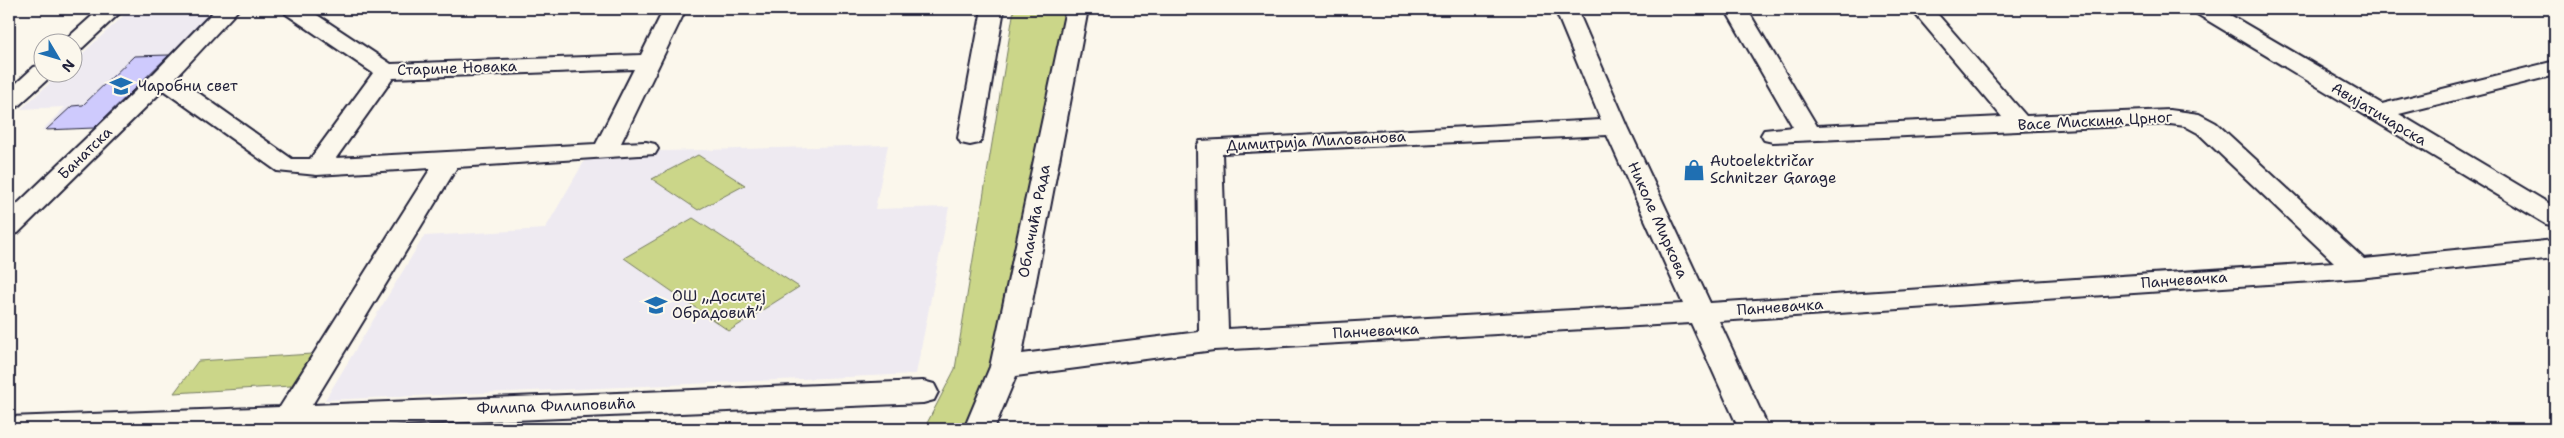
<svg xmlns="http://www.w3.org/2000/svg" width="2564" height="438" viewBox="0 0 2564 438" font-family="'Shantell Sans',sans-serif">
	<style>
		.built { fill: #eeeaf1 }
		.green { fill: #cbd689; stroke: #767c62 }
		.building { fill: #cecafd; stroke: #22223b }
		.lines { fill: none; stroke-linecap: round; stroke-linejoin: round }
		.minor-casing { stroke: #22223b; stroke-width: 4 }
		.minor { fill: #fbf7ec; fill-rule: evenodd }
		.labels { text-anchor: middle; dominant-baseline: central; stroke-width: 4; stroke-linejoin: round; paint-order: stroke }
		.street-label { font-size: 15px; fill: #22223b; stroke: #fbf7ec }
		.poi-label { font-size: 15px; fill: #22223b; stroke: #fbf7ec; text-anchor: start }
	</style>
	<rect width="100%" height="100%" fill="#fbf7ec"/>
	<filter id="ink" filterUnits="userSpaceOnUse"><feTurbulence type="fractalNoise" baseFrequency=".02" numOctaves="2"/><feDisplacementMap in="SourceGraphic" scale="10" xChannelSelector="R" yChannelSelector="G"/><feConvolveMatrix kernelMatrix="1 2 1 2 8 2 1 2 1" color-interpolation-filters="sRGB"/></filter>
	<g filter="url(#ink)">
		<!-- built -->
		<g class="built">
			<path d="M131 9H224L164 68 158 69 123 103 105 127 42 130 65 107 21 109 61 73 72 72 73 62Z"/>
			<path d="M888 145 875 209 949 207 916 374 325 400 424 236 545 229 589 153Z"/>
		</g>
		<!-- green -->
		<g class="green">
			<path d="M1014 9H1074L1005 367 979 429H924L955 369Z"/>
			<path d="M698 155 745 185 698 210 652 179Z"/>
			<path d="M693 218 799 287 729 331 624 258Z"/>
			<path d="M312 354 291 386 174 393 198 361Z"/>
		</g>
		<!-- building -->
		<path class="building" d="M169 55 94 128 46 130 72 106 83 105 134 56Z"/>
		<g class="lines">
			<!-- minor casing -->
			<g class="minor-casing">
				<g id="minor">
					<path d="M100 9H124L80 50 72 52V42H63Z"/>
					<path d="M216 9H239L176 77 292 159H310L373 73 286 14 283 9H308L391 64 641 55 664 9H686L621 143 646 142 655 144 658 149 655 154 457 167 312 405 923 381 934 384 938 392 934 400 923 403 298 429H9V417L280 407 431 168 317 175 277 171 163 90 18 233 9 235V212L154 73ZM634 69 596 144 336 158 393 78Z"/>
					<path d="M982 9H1004L982 138 979 143 970 145 961 143 958 138Z"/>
					<path d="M1066 9H1088L1022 354 1199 332 1197 146 1200 141 1601 120 1555 9H1577L1628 127 1710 303 2334 262 2198 133 2185 126 2170 124 1773 142 1764 140 1761 135 1764 130 1793 127 1725 9H1747L1817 126 2002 117 1911 9H1933L2026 116 2170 110 2199 114 2216 123 2364 259 2555 240V258L2358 278 1719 321 1769 429H1739L1691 323 1214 350 1016 376 994 429H964L990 367ZM1607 135 1683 304 1228 329 1222 153Z"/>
					<path d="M2194 9H2220L2382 104 2555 61V75L2399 114 2555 207V226L2546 224 2197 14Z"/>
					<path d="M42 65V72H53L50 77 17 107 9 109V90L34 67Z"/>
				</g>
			</g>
			<!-- minor -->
			<use href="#minor" class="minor"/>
		</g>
	</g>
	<!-- icons -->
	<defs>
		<g id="school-bare" transform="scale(1.725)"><path d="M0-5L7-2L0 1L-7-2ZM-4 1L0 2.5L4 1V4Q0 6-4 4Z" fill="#1f6fb2" stroke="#fbf7ec" stroke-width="2.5" paint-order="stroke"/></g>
		<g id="shop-bare" transform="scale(1.725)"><path d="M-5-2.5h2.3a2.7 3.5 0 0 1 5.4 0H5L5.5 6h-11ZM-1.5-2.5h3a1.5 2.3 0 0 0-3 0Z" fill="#1f6fb2" stroke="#fbf7ec" stroke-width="2.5" paint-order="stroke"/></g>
	</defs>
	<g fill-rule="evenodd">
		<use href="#school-bare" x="121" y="86"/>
		<use href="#shop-bare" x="1694" y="170"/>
		<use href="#school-bare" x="656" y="305"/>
	</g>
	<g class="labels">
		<!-- street labels -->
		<g class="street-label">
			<text transform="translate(457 68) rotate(-2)">Старине Новака</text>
			<text transform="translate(2379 114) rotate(31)">Авијатичарска</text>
			<text transform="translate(2095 121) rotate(-3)">Васе Мискина Црног</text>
			<text transform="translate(1316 141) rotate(-3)">Димитрија Милованова</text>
			<text transform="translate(85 153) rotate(-44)">Банатска</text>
			<text transform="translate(1658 220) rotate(66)">Николе Миркова</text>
			<text transform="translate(1034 221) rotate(-79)">Облачића Рада</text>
			<text transform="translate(2184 280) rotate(-4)">Панчевачка</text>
			<text transform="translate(1780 307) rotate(-4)">Панчевачка</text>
			<text transform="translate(1376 331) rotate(-3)">Панчевачка</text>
			<text transform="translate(556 406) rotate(-2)">Филипа Филиповића</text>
		</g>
		<!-- poi labels -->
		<g class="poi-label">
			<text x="138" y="86">Чаробни свет</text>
			<text x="1710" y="161">Autoelektričar<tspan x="1710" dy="17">Schnitzer Garage</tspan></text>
			<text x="672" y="296">ОШ „Доситеј<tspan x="672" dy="17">Обрадовић”</tspan></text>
		</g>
	</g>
	<!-- margin -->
	<rect width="2564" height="438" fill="none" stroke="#fbf7ec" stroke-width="30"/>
	<rect x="15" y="15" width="2534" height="408" fill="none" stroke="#22223b" stroke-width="2" filter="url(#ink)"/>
	<!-- north arrow -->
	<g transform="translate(58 58) rotate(128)"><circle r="24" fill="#fbf7ec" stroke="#a4a2a5"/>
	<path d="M0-4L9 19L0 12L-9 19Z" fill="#1f6fb2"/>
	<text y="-8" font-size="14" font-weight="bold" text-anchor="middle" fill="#22223b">N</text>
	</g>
</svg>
